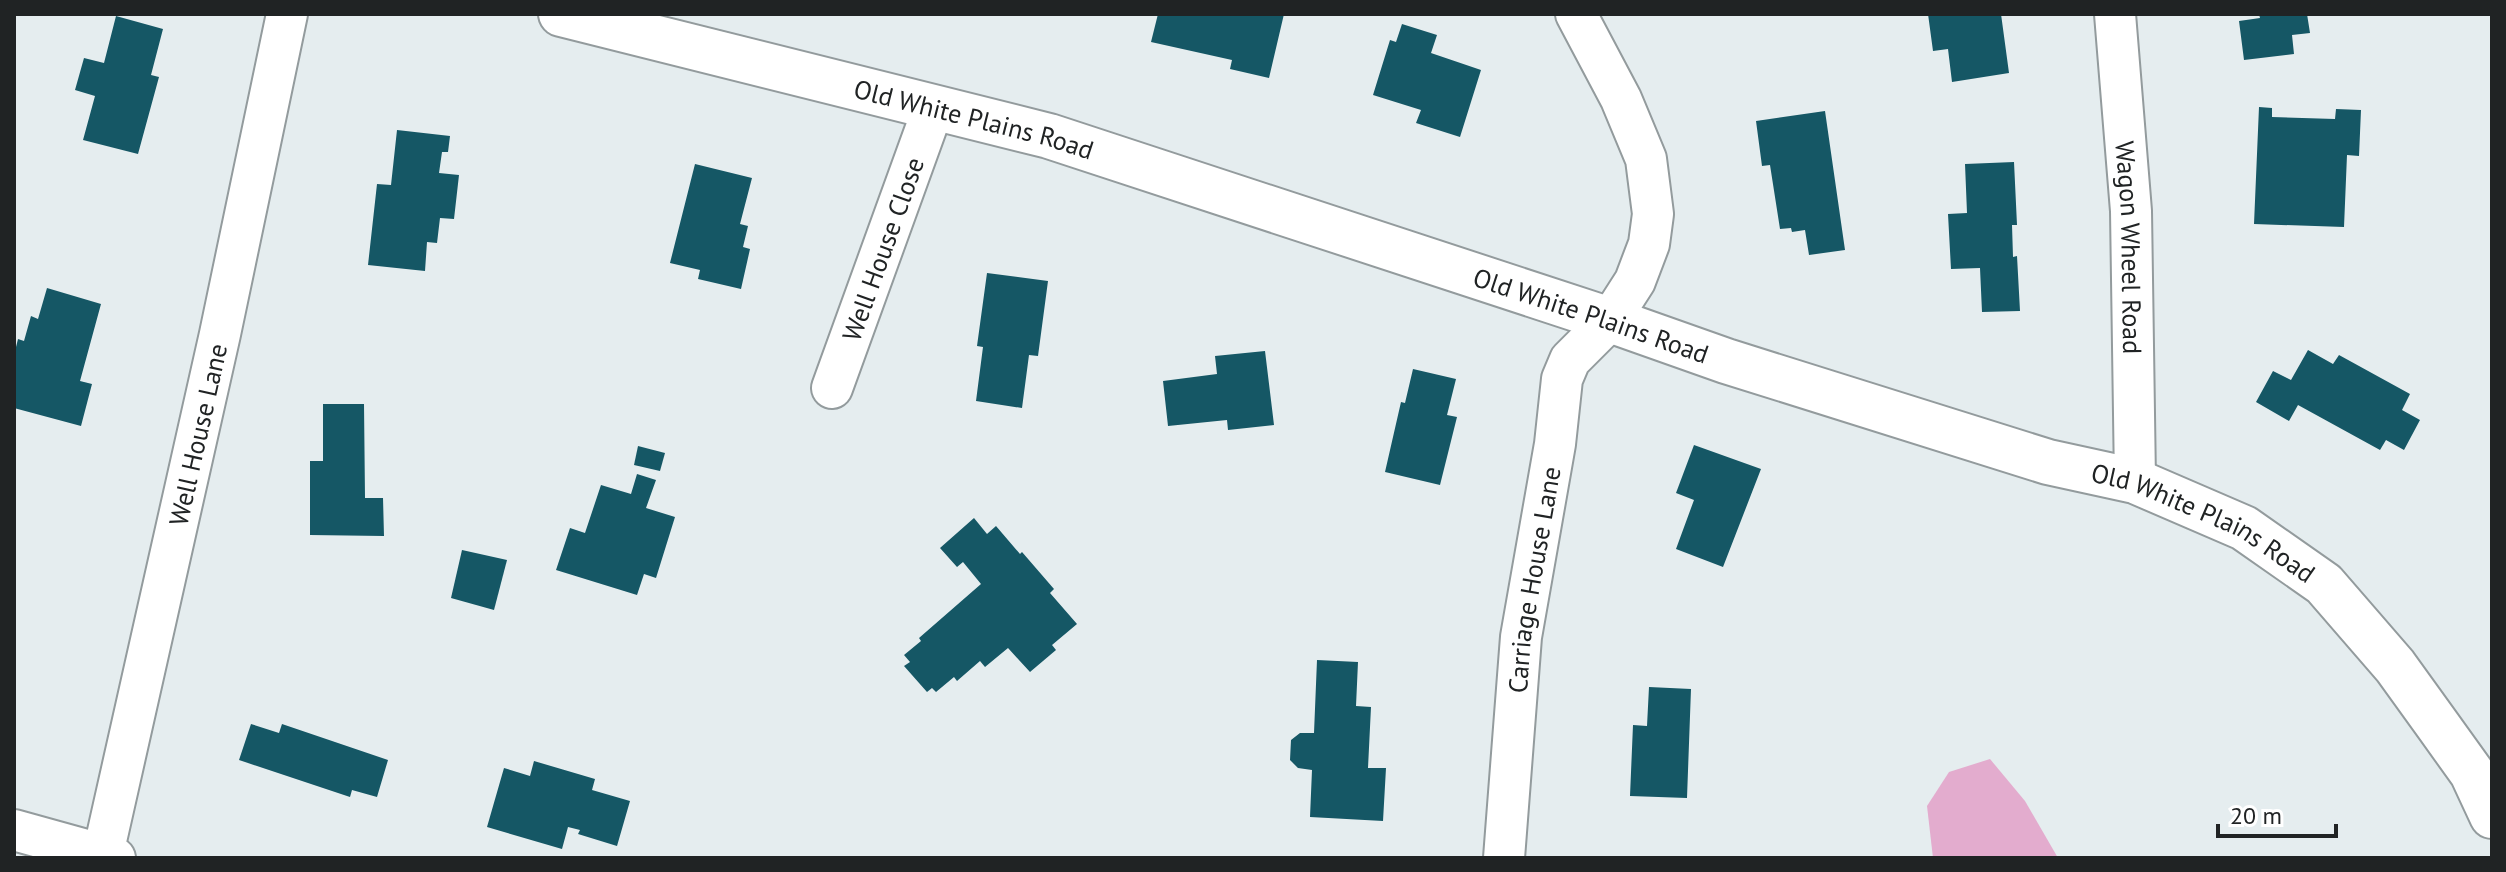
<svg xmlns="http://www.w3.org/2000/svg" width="2506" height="872" viewBox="0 0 2506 872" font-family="'PT Sans',sans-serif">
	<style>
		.green { fill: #e3acce }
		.building { fill: #155765 }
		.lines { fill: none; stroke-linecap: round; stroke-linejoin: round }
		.minor-casing { stroke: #939b9d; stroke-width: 44 }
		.tertiary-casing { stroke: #939b9d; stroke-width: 48 }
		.minor { stroke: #fff; stroke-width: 40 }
		.tertiary { stroke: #fff; stroke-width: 44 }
		.labels { text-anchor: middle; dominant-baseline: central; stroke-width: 8; stroke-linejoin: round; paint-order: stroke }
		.street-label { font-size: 26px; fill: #202324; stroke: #fff }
	</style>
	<rect width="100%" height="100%" fill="#e5edef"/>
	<!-- green -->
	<path class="green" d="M1990 759 2025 801 2058 858H1933L1927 806 1949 772Z"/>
	<!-- building -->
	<g class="building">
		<path d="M1158 14H1284L1269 78 1230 69 1232 60 1151 42Z"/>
		<path d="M1928 14H2001L2009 73 1952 82 1948 49 1933 51Z"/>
		<path d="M2259 14H2307L2310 33 2292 35 2294 54 2244 60 2239 21 2260 18Z"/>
		<path d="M116 16 163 29 151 75 159 77 138 154 83 140 95 96 75 90 84 58 104 63Z"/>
		<path d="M1402 24 1437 35 1431 53 1481 70 1460 137 1416 123 1421 110 1373 95 1390 40 1396 42Z"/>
		<path d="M2259 107 2272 108V117L2335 119 2336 109 2361 110 2359 156 2347 155 2344 227 2254 224Z"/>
		<path d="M1825 111 1845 250 1809 255 1805 230 1792 232 1791 228 1780 229 1770 165 1762 166 1756 121Z"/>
		<path d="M397 130 450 136 448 152H442L439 173 459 175 454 219 440 218 437 243 427 242 425 271 368 265 377 184 391 185Z"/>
		<path d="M2014 162 2017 225H2012L2013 257 2017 256 2020 311 1982 312 1980 268 1951 269 1948 214 1967 213 1965 164Z"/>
		<path d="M695 164 752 178 740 224 748 226 743 247 750 249 741 289 698 279 700 270 670 263Z"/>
		<path d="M987 273 1048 281 1038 356 1029 355 1022 408 976 401 983 347 977 346Z"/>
		<path d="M47 288 101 304 80 381 92 384 81 426 14 408V355L18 339 24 341 31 316 38 319Z"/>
		<path d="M2308 350 2333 364 2339 355 2410 394 2402 410 2420 420 2404 450 2386 440 2380 450 2298 405 2289 421 2256 402 2273 371 2291 380Z"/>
		<path d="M1265 351 1274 425 1228 430 1227 420 1168 426 1163 381 1217 374 1215 356Z"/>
		<path d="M1413 369 1456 379 1447 415 1457 417 1440 485 1385 472 1401 402 1405 403Z"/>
		<path d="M323 404H364L365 498H383L384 536 310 535V461H323Z"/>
		<path d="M1694 445 1761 469 1723 567 1676 549 1694 500 1676 493Z"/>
		<path d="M638 446 665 453 660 471 634 465Z"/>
		<path d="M637 474 656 480 646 508 675 517 656 578 644 574 637 595 556 570 570 528 585 533 601 485 631 494Z"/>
		<path d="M974 518 987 534 996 526 1020 554 1022 552 1054 589 1050 593 1077 624 1052 645 1056 650 1030 672 1008 648 985 667 980 661 957 681 954 677 936 692 932 688 927 692 904 666 910 662 904 655 921 641 919 638 981 584 963 562 957 567 940 548Z"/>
		<path d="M462 550 507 560 494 610 451 598Z"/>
		<path d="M1317 660 1358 662 1356 706 1371 707 1368 768H1386L1383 821 1310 817 1312 770 1298 768 1290 760 1291 740 1300 733H1314Z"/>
		<path d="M1649 687 1691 689 1687 798 1630 796 1633 725 1647 726Z"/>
		<path d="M251 724 279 733 282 724 388 760 377 797 352 790 350 797 239 760Z"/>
		<path d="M534 761 595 779 592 790 630 801 617 846 578 834 580 830 568 827 562 849 487 827 504 768 530 776Z"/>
	</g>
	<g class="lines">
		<!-- minor casing -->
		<g class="minor-casing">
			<g id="minor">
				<path id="s1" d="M2115 14 2131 211 2135 481"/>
				<path id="s2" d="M832 388 933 109"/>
				<path d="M14 830 115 858"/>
				<path id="s3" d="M103 854 220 334 287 14"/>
				<path id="s4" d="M1504 858 1521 637 1555 444 1562 379 1570 360 1610 320 1635 281 1649 244 1653 214 1646 159 1621 99 1576 14"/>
			</g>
		</g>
		<!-- tertiary casing -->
		<g class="tertiary-casing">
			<g id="tertiary">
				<path id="s5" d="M561 14 1049 136 1610 320 1726 361 2048 462 2135 481 2244 528 2324 584 2395 666 2439 727 2472 773 2492 816"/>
			</g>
		</g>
		<!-- minor -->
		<use href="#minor" class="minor"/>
		<!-- tertiary -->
		<use href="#tertiary" class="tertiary"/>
	</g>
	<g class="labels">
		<!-- street labels -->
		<g class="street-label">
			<text stroke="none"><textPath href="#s5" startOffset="426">Old White Plains Road</textPath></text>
			<text stroke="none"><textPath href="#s1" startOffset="234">Wagon Wheel Road</textPath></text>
			<text stroke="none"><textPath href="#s2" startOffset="148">Well House Close</textPath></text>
			<text stroke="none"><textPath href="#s5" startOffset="1074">Old White Plains Road</textPath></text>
			<text stroke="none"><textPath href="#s3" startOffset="430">Well House Lane</textPath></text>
			<text stroke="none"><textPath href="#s5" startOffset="1722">Old White Plains Road</textPath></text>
			<text stroke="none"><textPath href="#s4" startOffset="280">Carriage House Lane</textPath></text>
		</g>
	</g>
	<!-- border -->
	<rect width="2506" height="872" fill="none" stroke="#202324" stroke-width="32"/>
	<!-- scale -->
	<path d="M2218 824v12h118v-12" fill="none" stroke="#202324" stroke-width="4"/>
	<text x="2230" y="824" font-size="24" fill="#202324" stroke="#ffffff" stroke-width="6" paint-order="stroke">20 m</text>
</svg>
